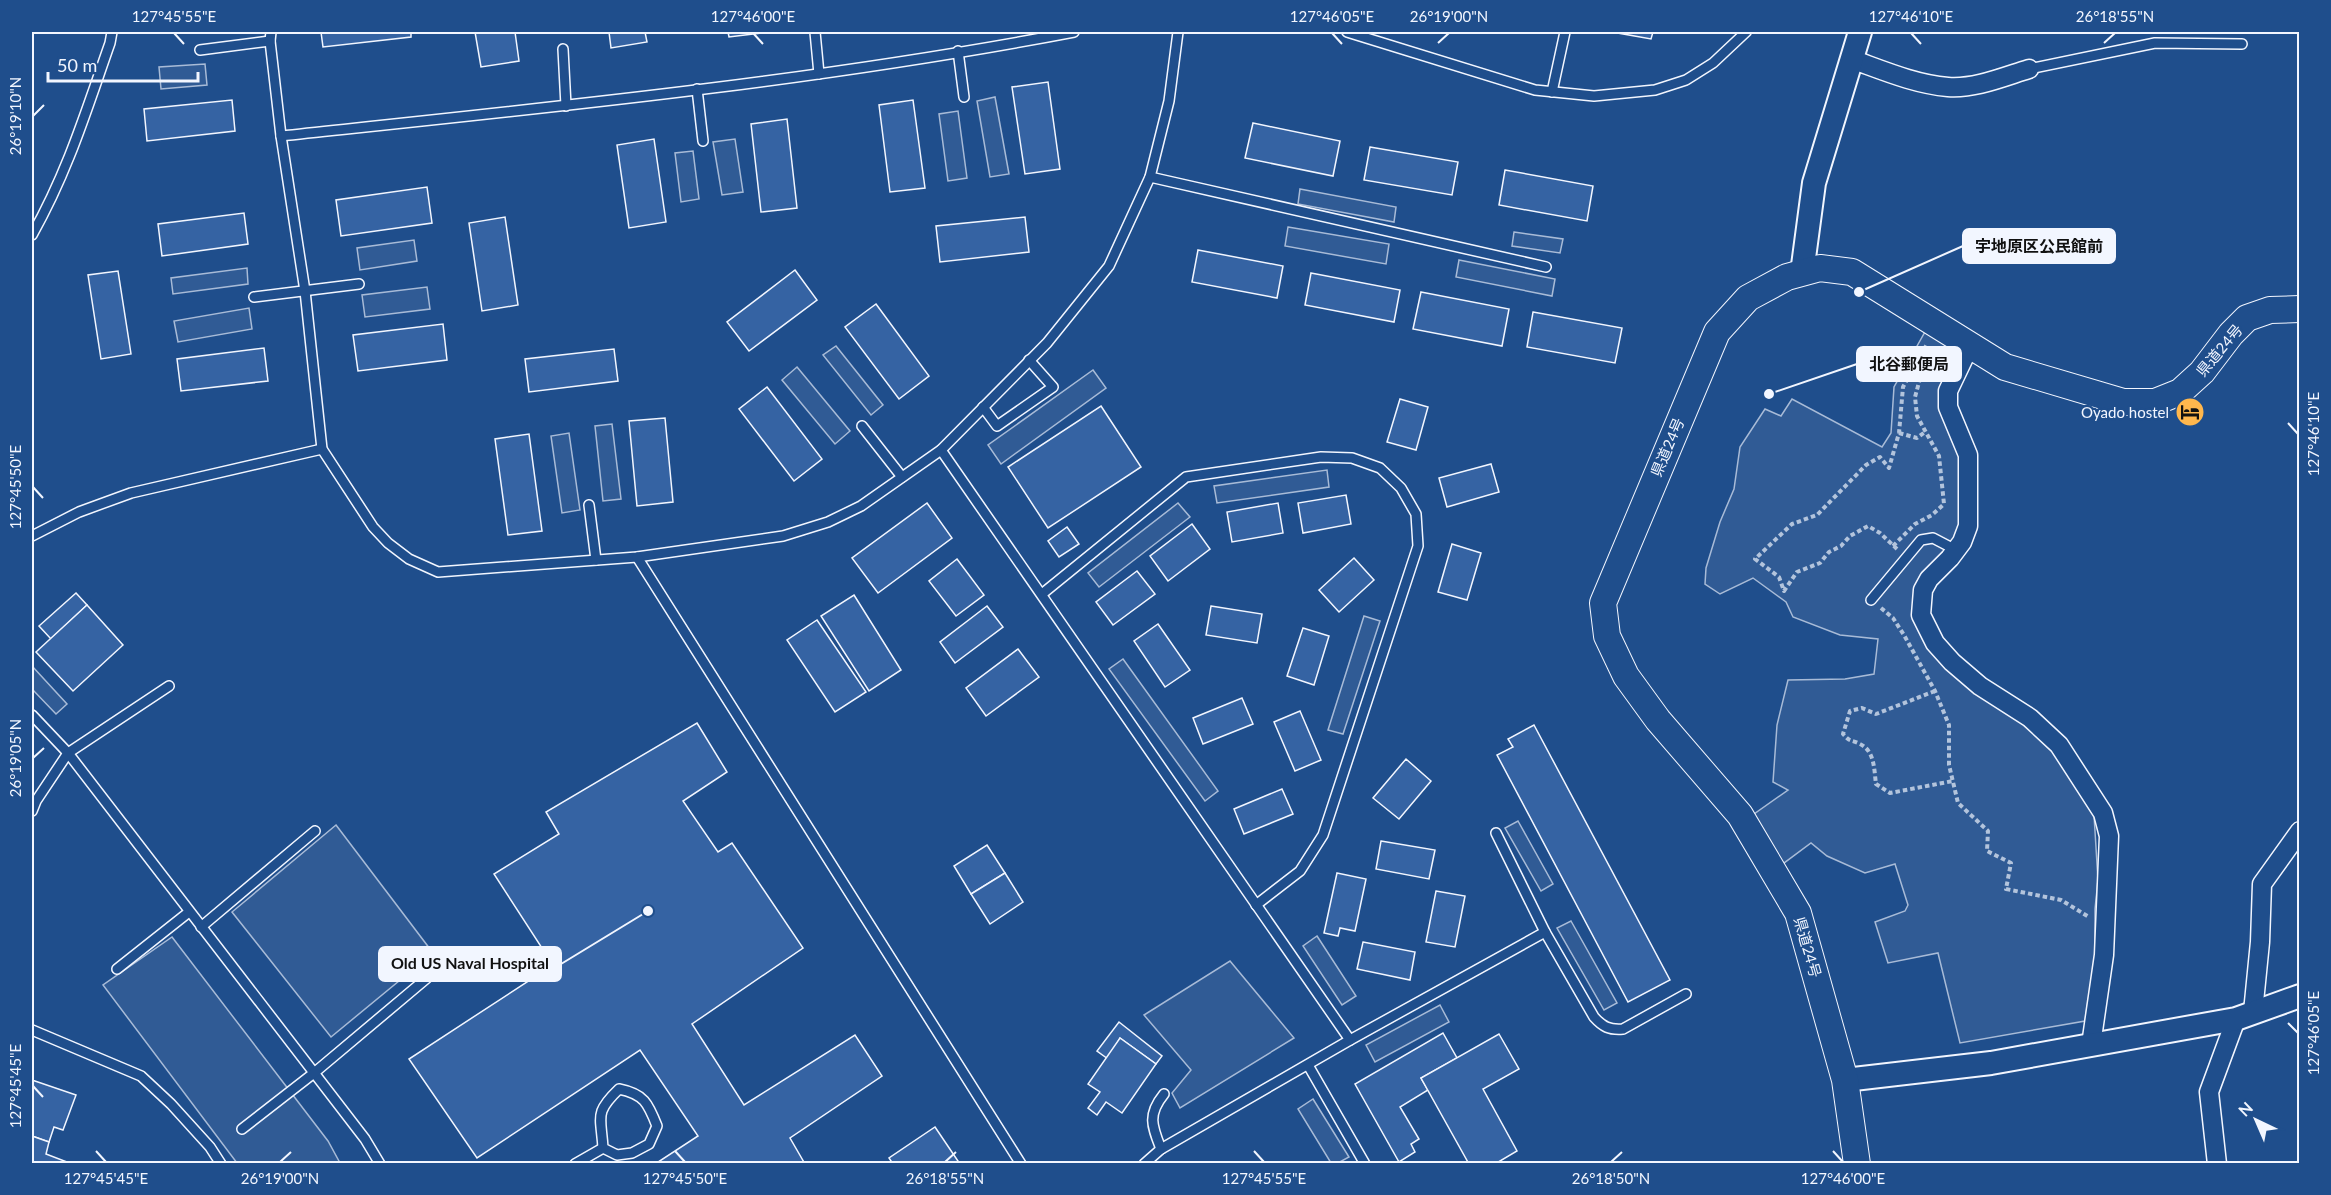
<svg xmlns="http://www.w3.org/2000/svg" width="2331" height="1195" viewBox="0 0 2331 1195" font-family="Lato,'Noto Sans JP',sans-serif">
	<style>
		.built { fill: #305b95; stroke: #a8bbd7; stroke-width: 1.5 }
		.building { fill: #3563a3; stroke: #f2f6ff; stroke-width: 1.5 }
		.lines { fill: none; stroke-linecap: round; stroke-linejoin: round }
		.service-casing { stroke: #f2f6ff; stroke-width: 12 }
		.minor-casing { stroke: #f2f6ff; stroke-width: 21 }
		.tertiary-casing { stroke: #f2f6ff; stroke-width: 26 }
		.secondary-casing { stroke: #f2f6ff; stroke-width: 28 }
		.path { stroke: #b3c4dc; stroke-width: 4; stroke-dasharray: 4.5 3; stroke-linecap: butt }
		.service { stroke: #1f4e8c; stroke-width: 9 }
		.minor { stroke: #1f4e8c; stroke-width: 18 }
		.tertiary { stroke: #1f4e8c; stroke-width: 22 }
		.secondary { stroke: #1f4e8c; stroke-width: 26 }
		.ticks { fill: none; stroke: #f2f6ff; stroke-width: 2 }
		.labels { text-anchor: middle; dominant-baseline: central; stroke-width: 4.5; stroke-linejoin: round; paint-order: stroke }
		.street-label { font-size: 15px; fill: #f2f6ff; stroke: #1f4e8c }
		.poi-label { font-size: 15px; fill: #f2f6ff; stroke: #1f4e8c; text-anchor: end }
		.leader { fill: none; stroke: #f2f6ff; stroke-width: 2 }
		.callout-dot { fill: #f2f6ff; stroke: #1f4e8c; stroke-width: 2 }
		.callout { fill: #f2f6ff; stroke: #f2f6ff; stroke-width: 2 }
		.callout-label { font-size: 16px; text-anchor: middle; font-weight: bold; fill: #111 }
		.neatline { fill: none; stroke: #f2f6ff; stroke-width: 2 }
		.ticks-label { font-size: 15px; text-anchor: middle; fill: #f2f6ff }
	</style>
	<rect width="100%" height="100%" fill="#1f4e8c"/>
	<!-- built -->
	<g class="built">
		<path d="M205 64 207 85 161 89 159 67Z"/>
		<path d="M995 97 1009 174 990 177 977 101Z"/>
		<path d="M958 111 967 178 948 181 939 114Z"/>
		<path d="M735 139 743 192 722 195 713 142Z"/>
		<path d="M693 151 699 199 681 202 675 153Z"/>
		<path d="M1300 189 1396 207 1394 222 1298 204Z"/>
		<path d="M1288 227 1389 244 1386 264 1285 246Z"/>
		<path d="M1514 232 1563 239 1560 253 1512 246Z"/>
		<path d="M414 240 417 261 360 270 357 248Z"/>
		<path d="M1459 260 1555 279 1552 296 1456 277Z"/>
		<path d="M247 268 248 284 173 294 171 278Z"/>
		<path d="M427 287 430 309 365 317 362 295Z"/>
		<path d="M249 308 252 329 178 342 174 321Z"/>
		<path d="M1930 323 1969 346 1949 386 1967 455V516L1925 587 1933 639 2039 728 2094 815 2098 880 2095 909V955L2085 1021 1960 1043 1938 953 1888 963 1875 922 1905 911 1908 905 1895 864 1865 873 1827 856 1811 843 1776 869 1747 819 1788 790 1773 782 1777 725 1788 680 1845 679 1874 674 1878 639 1840 635 1793 617 1786 602 1753 578 1720 594 1705 584 1706 568 1720 522 1734 489 1740 447 1765 409 1781 416 1792 399 1882 447 1891 433 1894 387Z"/>
		<path d="M836 346 883 405 871 415 823 355Z"/>
		<path d="M797 367 850 431 835 444 782 380Z"/>
		<path d="M1093 370 1106 388 1001 464 988 445Z"/>
		<path d="M612 424 621 499 603 501 595 426Z"/>
		<path d="M569 433 580 510 562 513 551 436Z"/>
		<path d="M1327 470 1329 487 1217 503 1214 486Z"/>
		<path d="M1178 503 1190 517 1099 587 1088 573Z"/>
		<path d="M1364 616 1380 621 1343 734 1328 730Z"/>
		<path d="M1123 659 1218 791 1205 801 1109 669Z"/>
		<path d="M32 666 67 704 56 714 32 689Z"/>
		<path d="M1518 821 1553 884 1541 891 1505 828Z"/>
		<path d="M336 825 433 953 331 1037 232 912Z"/>
		<path d="M1571 921 1617 1003 1604 1010 1557 928Z"/>
		<path d="M1317 936 1356 996 1342 1005 1303 946Z"/>
		<path d="M172 937 328 1141 340 1163H237L103 985Z"/>
		<path d="M1230 961 1294 1038 1180 1108 1172 1093 1191 1070 1144 1015Z"/>
		<path d="M1440 1005 1449 1022 1375 1062 1366 1045Z"/>
		<path d="M1313 1099 1349 1157 1338 1163H1331L1298 1109Z"/>
	</g>
	<!-- building -->
	<g class="building">
		<path d="M321 32H411V37L323 47Z"/>
		<path d="M475 32H515L519 61 481 67Z"/>
		<path d="M609 32H645L647 42 611 48Z"/>
		<path d="M728 32H761V33L729 37Z"/>
		<path d="M1618 32H1653L1651 39 1618 33Z"/>
		<path d="M1048 82 1060 169 1025 174 1012 87Z"/>
		<path d="M232 100 235 131 147 141 144 109Z"/>
		<path d="M913 100 925 188 890 192 879 105Z"/>
		<path d="M787 119 797 208 761 212 751 124Z"/>
		<path d="M1253 123 1340 141 1333 176 1245 158Z"/>
		<path d="M654 139 666 222 629 228 617 145Z"/>
		<path d="M1370 147 1458 162 1452 195 1364 180Z"/>
		<path d="M1505 170 1593 186 1587 221 1499 205Z"/>
		<path d="M427 187 432 223 341 236 336 200Z"/>
		<path d="M244 213 248 244 162 256 158 224Z"/>
		<path d="M505 217 518 305 482 311 469 223Z"/>
		<path d="M1025 217 1029 252 940 262 936 226Z"/>
		<path d="M1198 250 1283 266 1277 298 1192 282Z"/>
		<path d="M795 270 817 300 749 351 727 322Z"/>
		<path d="M118 271 131 354 101 359 88 275Z"/>
		<path d="M1311 273 1400 290 1394 322 1305 305Z"/>
		<path d="M1421 292 1509 309 1502 346 1413 329Z"/>
		<path d="M876 304 929 376 899 399 845 327Z"/>
		<path d="M1533 312 1622 328 1615 363 1527 347Z"/>
		<path d="M443 324 447 360 358 371 353 335Z"/>
		<path d="M264 348 268 381 181 391 177 359Z"/>
		<path d="M614 349 618 381 529 392 525 359Z"/>
		<path d="M767 387 822 459 794 481 739 409Z"/>
		<path d="M1400 399 1428 407 1416 450 1387 442Z"/>
		<path d="M1101 406 1141 467 1048 528 1008 467Z"/>
		<path d="M665 418 673 502 637 506 629 421Z"/>
		<path d="M529 434 542 531 508 535 495 439Z"/>
		<path d="M1491 464 1499 492 1447 507 1439 478Z"/>
		<path d="M1346 495 1351 524 1303 533 1298 503Z"/>
		<path d="M927 503 952 538 878 593 852 558Z"/>
		<path d="M1278 503 1283 533 1232 542 1227 512Z"/>
		<path d="M1192 524 1210 549 1168 581 1150 556Z"/>
		<path d="M1067 527 1079 544 1059 557 1048 541Z"/>
		<path d="M1452 544 1481 553 1467 600 1438 592Z"/>
		<path d="M1354 558 1374 580 1339 612 1319 590Z"/>
		<path d="M957 559 984 595 956 616 929 581Z"/>
		<path d="M1137 571 1155 594 1113 625 1096 602Z"/>
		<path d="M76 593 87 605 51 639 39 626Z"/>
		<path d="M854 595 901 670 869 691 821 616Z"/>
		<path d="M87 605 123 645 73 691 36 652Z"/>
		<path d="M987 606 1003 627 955 663 940 642Z"/>
		<path d="M1211 606 1262 614 1257 643 1206 635Z"/>
		<path d="M817 620 866 692 835 712 787 640Z"/>
		<path d="M1158 624 1190 670 1165 687 1134 641Z"/>
		<path d="M1303 628 1329 636 1314 685 1287 676Z"/>
		<path d="M1018 649 1039 677 986 716 966 688Z"/>
		<path d="M1242 698 1253 724 1203 744 1193 718Z"/>
		<path d="M1300 711 1321 760 1295 771 1274 722Z"/>
		<path d="M697 723 727 772 683 801 718 852 732 843 803 948 692 1024 744 1105 855 1035 882 1076 790 1138 805 1164H655L698 1136 640 1050 477 1158 409 1059 553 965 494 874 559 834 546 812Z"/>
		<path d="M1534 725 1670 980 1628 1002 1497 755 1513 747 1508 739Z"/>
		<path d="M1406 759 1431 781 1399 819 1373 798Z"/>
		<path d="M1282 789 1293 814 1244 834 1234 809Z"/>
		<path d="M1381 841 1435 850 1429 879 1376 869Z"/>
		<path d="M987 845 1005 873 971 894 954 866Z"/>
		<path d="M1005 873 1023 902 990 924 971 894Z"/>
		<path d="M1337 873 1366 879 1355 931 1340 928 1338 936 1324 933Z"/>
		<path d="M1436 891 1465 896 1455 947 1426 942Z"/>
		<path d="M1363 942 1415 952 1410 980 1357 969Z"/>
		<path d="M1119 1022 1162 1056 1156 1064 1120 1038 1108 1059 1097 1051Z"/>
		<path d="M1443 1033 1457 1058 1421 1078 1428 1090 1400 1107 1419 1139 1411 1144 1415 1152 1399 1162 1355 1084Z"/>
		<path d="M1499 1034 1519 1069 1483 1089 1517 1151 1495 1164H1469L1421 1078Z"/>
		<path d="M1120 1038 1156 1064 1122 1113 1106 1102 1097 1115 1088 1108 1100 1092 1088 1084Z"/>
		<path d="M32 1080 76 1095 63 1130 54 1127 49 1142 32 1136Z"/>
		<path d="M935 1127 960 1164H893L889 1158Z"/>
		<path d="M32 1136 49 1142 46 1154 67 1162V1164H32Z"/>
	</g>
	<g class="lines">
		<!-- service casing -->
		<g class="service-casing">
			<g id="service">
				<path d="M271 32 270 41 281 136 305 291 322 449 373 527 388 543 409 559 438 572 637 557 783 536 828 522 861 506 941 450 1047 343 1109 266 1150 177 1169 101 1178 32"/>
				<path d="M815 32 819 74"/>
				<path d="M1347 32 1535 90 1594 96 1655 90 1686 80 1713 63 1746 32"/>
				<path d="M563 49 566 106"/>
				<path d="M200 50 270 41"/>
				<path d="M958 51 964 97"/>
				<path d="M2029 69 2155 43 2242 44"/>
				<path d="M697 89 703 141"/>
				<path d="M1552 92 1565 32"/>
				<path d="M281 136C546 108 812 82 1074 32"/>
				<path d="M1150 177 1546 267"/>
				<path d="M32 235C68 171 86 111 110 43L112 32"/>
				<path d="M254 297 359 284"/>
				<path d="M983 407 997 426 1053 387 1029 360"/>
				<path d="M862 426 902 477"/>
				<path d="M941 450 1350 1040"/>
				<path d="M589 505 596 560"/>
				<path d="M32 536 79 512 131 493 322 449"/>
				<path d="M637 557 1021 1164"/>
				<path d="M1042 594 1186 477 1321 457 1352 458 1380 468 1401 488 1416 514 1418 546 1323 835 1300 871 1256 905"/>
				<path d="M1871 600 1921 540 1933 538 1956 550"/>
				<path d="M32 715 68 753 365 1139 380 1164"/>
				<path d="M32 811 36 801 68 753 169 686"/>
				<path d="M1496 833 1545 932 1594 1017C1603 1027 1609 1030 1623 1029L1686 994"/>
				<path d="M201 927 315 831"/>
				<path d="M117 969 189 912"/>
				<path d="M32 1030 141 1076 171 1104 210 1147 221 1164"/>
				<path d="M1308 1065 1365 1164"/>
				<path d="M619 1089C644 1094 648 1103 657 1126L649 1144 632 1153 617 1155 603 1148C601 1116 594 1113 619 1089Z"/>
				<path d="M242 1129 314 1073 427 978"/>
				<path d="M1161 1149C1152 1126 1147 1115 1164 1094"/>
				<path d="M575 1164 603 1148"/>
				<path d="M1144 1164 1161 1149 1350 1040 1545 932"/>
			</g>
		</g>
		<!-- minor casing -->
		<g class="minor-casing">
			<g id="minor">
				<path d="M1851 59C1882 70 1914 84 1948 87 1975 89 2003 77 2029 69"/>
				<path d="M1970 345 1948 391V407L1968 455V526L1962 542 1950 558 1929 579 1923 590 1921 615 1935 643 1952 662 1980 686 2030 718 2059 745 2103 813 2109 836 2104 955 2091 1045"/>
				<path d="M2253 1012 2260 942 2262 884 2300 831"/>
				<path d="M2217 1164 2209 1092 2236 1019"/>
			</g>
		</g>
		<!-- tertiary casing -->
		<g class="tertiary-casing">
			<g id="tertiary">
				<path d="M1802 273 1814 183 1860 32"/>
				<path d="M1845 1080 1991 1063 2236 1019 2300 996"/>
			</g>
		</g>
		<!-- secondary casing -->
		<g class="secondary-casing">
			<path id="secondary" d="M1857 1164 1845 1080 1798 913 1740 815 1658 720 1626 676 1607 636 1603 603 1717 332 1748 298 1787 277 1820 268 1852 272 2005 367 2123 402H2155L2180 392 2202 372 2231 334 2247 318 2270 310 2300 309"/>
		</g>
		<!-- path -->
		<g class="path">
			<path d="M1899 433 1917 438 1925 432"/>
			<path d="M1893 546 1915 524 1932 515 1944 504 1939 456 1917 416 1915 397 1921 375 1914 367"/>
			<path d="M1897 549 1880 533 1868 526 1850 536 1841 546 1829 552 1820 563 1797 572 1784 591 1779 577 1755 559 1792 524 1817 515 1866 465 1880 457 1889 468 1899 433 1903 387 1927 344"/>
			<path d="M1881 608 1893 618 1904 635 1935 691 1949 725V765L1958 803 1988 831 1987 851 2011 863 2006 889 2061 900 2089 917"/>
			<path d="M1935 691 1876 714 1862 708 1850 711 1843 734C1851 743 1850 739 1860 744 1875 751 1874 770 1876 784L1890 793 1953 781"/>
		</g>
		<!-- service -->
		<use href="#service" class="service"/>
		<!-- minor -->
		<use href="#minor" class="minor"/>
		<!-- tertiary -->
		<use href="#tertiary" class="tertiary"/>
		<!-- secondary -->
		<use href="#secondary" class="secondary"/>
	</g>
	<!-- ticks -->
	<path class="ticks" d="M174 33 184 44M753 33 763 44M1332 33 1342 44M1911 33 1921 44M1438 43 1449 33M2104 43 2115 33M33 116 44 105M2288 423 2298 434M33 487 43 498M33 758 44 748M2288 1023 2298 1033M33 1086 43 1097M96 1151 106 1162M675 1151 685 1162M1254 1151 1264 1162M1833 1151 1843 1162M280 1162 291 1152M945 1162 956 1152M1611 1162 1622 1152"/>
	<!-- icons -->
	<defs>
		<g id="hotel-disc" transform="scale(1.5)"><circle r="9.5" fill="#ffb74d" stroke="#1f4e8c"/><path d="M-6-4.5h1.5V1H6V5H4.5V3h-9V5H-6ZM-4 0a1.8 1.8 0 1 1 3.6 0ZM.5 0V-2.5h3Q6-2.5 6 0Z" fill="#111"/></g>
	</defs>
	<g fill-rule="evenodd">
		<use href="#hotel-disc" x="2190" y="412"/>
	</g>
	<g class="labels">
		<!-- street labels -->
		<g class="street-label">
			<text transform="translate(2219 350) rotate(-50)">県道24号</text>
			<text transform="translate(1667 447) rotate(-67)">県道24号</text>
			<text transform="translate(1808 947) rotate(74)">県道24号</text>
		</g>
		<!-- poi labels -->
		<g class="poi-label">
			<text x="2169" y="412">Oyado hostel</text>
		</g>
	</g>
	<!-- callouts -->
	<path class="leader" d="M1859 292L1963 246M1769 394L1857 364M648 911L561 964"/>
	<g class="callout-dot">
		<circle cx="1859" cy="292" r="6"/>
		<circle cx="1769" cy="394" r="6"/>
		<circle cx="648" cy="911" r="6"/>
	</g>
	<g class="callout">
		<rect x="1963" y="229" width="152" height="34" rx="6"/>
		<rect x="1857" y="347" width="104" height="34" rx="6"/>
		<rect x="379" y="947" width="182" height="34" rx="6"/>
	</g>
	<g class="callout-label">
		<text x="2039" y="252">宇地原区公民館前</text>
		<text x="1909" y="370">北谷郵便局</text>
		<text x="470" y="969">Old US Naval Hospital</text>
	</g>
	<!-- border -->
	<rect width="2331" height="1195" fill="none" stroke="#1f4e8c" stroke-width="66"/>
	<!-- north arrow -->
	<g transform="translate(2256 1120) rotate(316)" stroke="#1f4e8c" stroke-width="4.5" paint-order="stroke">
	<path d="M0-4.5L10 22L0 15L-10 22Z" fill="#f2f6ff"/>
	<text y="-9" font-size="16" font-weight="bold" text-anchor="middle" fill="#f2f6ff">N</text>
	</g>
	<!-- scale -->
	<path d="M48 72v9h150v-9" fill="none" stroke="#f2f6ff" stroke-width="3"/>
	<text x="57" y="72" font-size="18" fill="#f2f6ff" stroke="#1f4e8c" stroke-width="4.5" paint-order="stroke">50 m</text>
	<rect x="33" y="33" width="2265" height="1129" class="neatline"/>
	<g class="ticks-label">
		<text x="174" y="22">127°45'55"E</text>
		<text x="753" y="22">127°46'00"E</text>
		<text x="1332" y="22">127°46'05"E</text>
		<text x="1449" y="22">26°19'00"N</text>
		<text x="1911" y="22">127°46'10"E</text>
		<text x="2115" y="22">26°18'55"N</text>
		<text transform="translate(16 116) rotate(-90)" y="5">26°19'10"N</text>
		<text transform="translate(2314 434) rotate(-90)" y="5">127°46'10"E</text>
		<text transform="translate(16 487) rotate(-90)" y="5">127°45'50"E</text>
		<text transform="translate(16 758) rotate(-90)" y="5">26°19'05"N</text>
		<text transform="translate(2314 1033) rotate(-90)" y="5">127°46'05"E</text>
		<text transform="translate(16 1086) rotate(-90)" y="5">127°45'45"E</text>
		<text x="106" y="1184">127°45'45"E</text>
		<text x="280" y="1184">26°19'00"N</text>
		<text x="685" y="1184">127°45'50"E</text>
		<text x="945" y="1184">26°18'55"N</text>
		<text x="1264" y="1184">127°45'55"E</text>
		<text x="1611" y="1184">26°18'50"N</text>
		<text x="1843" y="1184">127°46'00"E</text>
	</g>
</svg>
